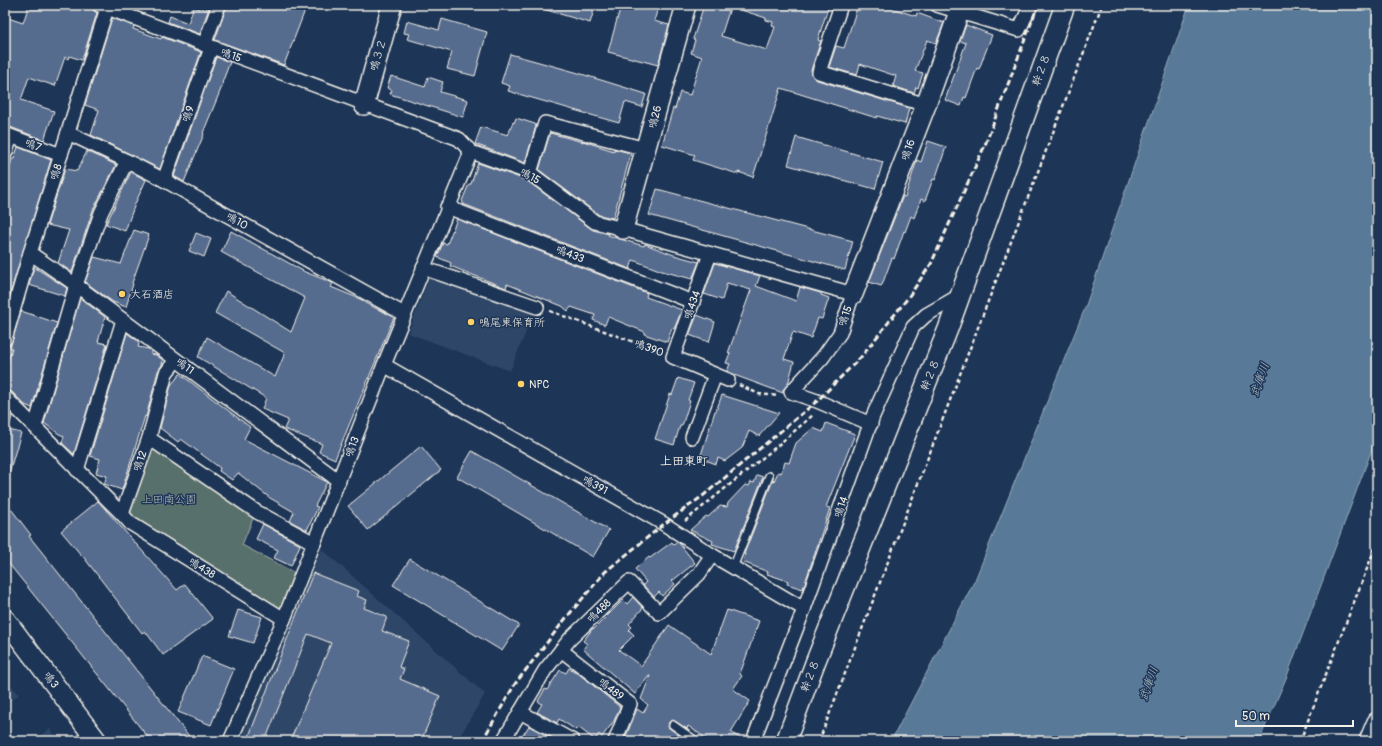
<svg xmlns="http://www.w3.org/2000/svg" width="1382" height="746" viewBox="0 0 1382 746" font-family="Pangolin,'Klee One',sans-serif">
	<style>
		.built { fill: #2e4668 }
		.green { fill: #59706c; stroke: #a6b0aa }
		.water { fill: #587a98; stroke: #96aab8 }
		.building { fill: #576c8f; stroke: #f4f1e8 }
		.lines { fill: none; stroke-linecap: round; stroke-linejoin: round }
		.lane-casing { stroke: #f4f1e8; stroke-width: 10 }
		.street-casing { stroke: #f4f1e8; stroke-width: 16 }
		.secondary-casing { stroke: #f4f1e8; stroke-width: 22 }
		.path { stroke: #f4f1e8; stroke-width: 2.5; stroke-dasharray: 4 3; stroke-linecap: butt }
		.lane { stroke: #1d3557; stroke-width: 7 }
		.street { stroke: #1d3557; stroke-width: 13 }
		.secondary { stroke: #1d3557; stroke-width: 19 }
		.rail { stroke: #f4f1e8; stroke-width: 3; stroke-dasharray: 6 3; stroke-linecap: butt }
		.poi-dot { fill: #ffd166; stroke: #1d3557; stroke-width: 1.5 }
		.labels { text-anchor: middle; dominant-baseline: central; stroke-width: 3; stroke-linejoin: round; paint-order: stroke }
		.street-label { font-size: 11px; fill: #f4f1e8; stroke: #1d3557 }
		.poi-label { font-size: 11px; fill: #f4f1e8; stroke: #1d3557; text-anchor: start }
		.park-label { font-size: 11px; fill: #bec4bd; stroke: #1d3557 }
		.water-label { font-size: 12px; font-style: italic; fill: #b6c1c8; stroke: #1d3557 }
		.neighbourhood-label { font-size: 12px; font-weight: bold; fill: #f4f1e8; stroke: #1d3557 }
	</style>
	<rect width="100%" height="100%" fill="#1d3557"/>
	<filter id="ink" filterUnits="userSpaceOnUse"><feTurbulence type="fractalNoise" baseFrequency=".025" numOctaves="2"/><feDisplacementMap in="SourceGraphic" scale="8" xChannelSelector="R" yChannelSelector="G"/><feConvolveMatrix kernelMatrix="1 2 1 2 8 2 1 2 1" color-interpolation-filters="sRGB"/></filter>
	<g filter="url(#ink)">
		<!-- built -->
		<g class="built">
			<path d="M430 276 534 312 510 371 408 333Z"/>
			<path d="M322 549 485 694 457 741H238Z"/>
			<path d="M5 677 19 695 5 704Z"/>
			<path d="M50 729 59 741H33Z"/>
		</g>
		<!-- green -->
		<path class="green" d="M152 443 254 516 242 545 297 574 282 612 126 513Z"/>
		<!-- water -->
		<path class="water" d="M1189 5H1377V436L1287 676 1259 741H891L975 580 1085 308Z"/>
		<!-- building -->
		<g class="building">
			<path d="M29 5H91L93 10 97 13 82 60 69 56 68 59 65 57 55 86 29 77 21 100 54 111 44 140 5 125V17L23 23Z"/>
			<path d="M207 5H210L200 34 168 22 170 16 188 23 194 7 199 9 200 7 206 10Z"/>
			<path d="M227 5H307L284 65 215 40Z"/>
			<path d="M541 5H588L595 7 590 23 540 8Z"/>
			<path d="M621 5H659L654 21 669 25 658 65 608 52Z"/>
			<path d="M704 5H731L721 36 767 50 775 27 772 26 773 22 766 20V18L735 8 736 5H829L820 33 818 40 821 41 811 70 813 77 817 80 909 108 905 124 877 116V118L867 115 781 88 753 177 738 172V174L693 160 695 155 662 145 673 108 675 109 680 92 690 95 702 57 691 53 695 40 693 39Z"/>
			<path d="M858 5H882L916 16 917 13 944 23 936 43 927 40 915 71 923 73 918 88 916 87 914 93 893 86 896 76 860 64 857 75 829 67 836 46 844 48Z"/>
			<path d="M112 18 134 26 133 29 161 39 162 37 201 52 160 169 91 135 99 110 85 105Z"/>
			<path d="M442 19 487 32 475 76 447 69 452 52 407 39 409 34 404 33 407 21 439 30Z"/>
			<path d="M966 25 992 35 979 69 977 68 966 98 964 97 961 106 945 100 966 43 960 41Z"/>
			<path d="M510 54 575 72 646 94 642 107 625 102 619 123 508 91 510 86 501 83Z"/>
			<path d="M216 57 230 62 222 83 223 84 203 133 204 134 184 182 174 176Z"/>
			<path d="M391 76 425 87 428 77 443 82 440 92 468 100 463 117 390 94 392 90 387 88Z"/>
			<path d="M516 118 535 124 536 126 525 163 475 144 481 127 508 135 513 122 514 123Z"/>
			<path d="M550 133 583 142V141L589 143 614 151V149L631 153 613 218 599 215 539 170Z"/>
			<path d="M796 137 883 162 875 189 788 165Z"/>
			<path d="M928 141 946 147 935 180 933 179 925 201 921 199 914 218 911 216 905 232 904 231 894 259 892 258 882 285 881 286 869 282 903 196 905 197 917 160 921 162Z"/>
			<path d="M18 147 51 160 7 304H5V184L12 159H14Z"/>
			<path d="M87 151 116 165 93 210 72 272 58 263 69 230 47 225 65 169 77 171Z"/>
			<path d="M478 163 526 180 593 230 609 234 608 235 620 239 644 246 645 244 674 255 699 262 692 279 662 271 633 260 630 269 463 204V202L462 201 469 184H471Z"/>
			<path d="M131 172 146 180 135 204 125 231 106 224Z"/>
			<path d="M657 189 853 241 845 270 649 215Z"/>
			<path d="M457 219 647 293 646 297 682 310 674 329 672 328 667 342 644 334 645 332 608 317 605 325 593 320 595 315 571 307 568 311 562 306 507 284 506 288 450 266 451 263 437 257 443 243 447 244Z"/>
			<path d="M134 230 149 235 132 283 133 284 126 307 113 302 85 282 94 257 121 264Z"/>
			<path d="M231 231 305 272 333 283 331 287 360 299 366 302 365 303 394 317 335 459 319 452 322 444 284 429 288 420 262 409 266 398 198 357 207 337 275 377 285 353 215 313 226 291 291 332 305 298 221 252Z"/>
			<path d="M196 233 211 239 204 257 189 251Z"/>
			<path d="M715 263 760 276 756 286 796 301 800 287 821 293V295L829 298 822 319 818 318 811 338 793 332 784 359 794 362 788 384 783 390V393L734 375 727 371 730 364 726 363 730 353H728L751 290 727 283 722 300 704 294Z"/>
			<path d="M34 267 67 288 65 296 29 285Z"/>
			<path d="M80 298 105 317 98 342 107 344 74 454 62 443 64 436 59 434 44 423Z"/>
			<path d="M21 311 57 323 32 408 25 405 11 391 5 389V371L12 348H10Z"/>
			<path d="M697 315 715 322 709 342 689 335Z"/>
			<path d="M127 333 138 341 139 344 138 347 149 349 151 351V354L156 355 163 360 162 365 158 371 146 417 145 416 122 490 104 484 107 476 96 473 100 459 90 456Z"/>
			<path d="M180 374 250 427 244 439 327 482 315 506 318 507 307 530 290 521 294 512 270 498 238 473 232 480 219 471 220 468 181 439 178 442 160 428 171 385Z"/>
			<path d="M678 378 694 383 688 400 690 401 682 426H680L674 445 655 439 670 394 672 395Z"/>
			<path d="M722 395 779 413 759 436 749 431 742 448 725 461 718 458 716 464 700 458 715 411H716Z"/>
			<path d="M5 408 12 416 9 428H5Z"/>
			<path d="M826 423 855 434 826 507 830 508 803 589 787 584 788 581 767 574 768 572 743 562 745 554H744L773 480 774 481 778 472 781 473 785 462 789 463 796 443 813 428 823 432Z"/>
			<path d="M5 429 21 433 8 476H5Z"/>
			<path d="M421 446 441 470 368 530 348 506Z"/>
			<path d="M472 451 609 530 593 557 457 477Z"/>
			<path d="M757 475 763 477 734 551 712 544 713 541 690 530 706 516 708 517 720 506 727 507 728 503 745 485 749 486 751 482 754 483Z"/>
			<path d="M5 501 31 535 29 536 193 741H151L5 559Z"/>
			<path d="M98 501 177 590 185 584 213 619 163 655 145 631 142 633 82 555V556L61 531Z"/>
			<path d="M263 524 300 545 291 566 274 558 278 550 256 539Z"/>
			<path d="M672 542 674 545 677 542 679 543 695 563 672 581 675 584 662 596 659 592 654 597 643 585 646 582 635 569 649 557 650 558Z"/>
			<path d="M410 559 519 625 502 651 393 585Z"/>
			<path d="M313 573 359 591 357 596 367 600 364 608 387 617 382 631 409 641 399 667 404 669 400 679 440 696 421 741H290L331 643 308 634 265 741H247Z"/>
			<path d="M633 597 643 608 629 624 632 627 629 630 634 635 619 650 641 666 669 625 711 654 727 610 759 621 740 674 742 676 733 689 750 701 731 732 744 741H710L688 726 687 729 673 720 669 722 668 727 681 737 678 741H624L637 709 643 713 648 705 641 699 650 676H649L635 694 583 649 587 644 583 641 593 628 594 629 623 600 627 604Z"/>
			<path d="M238 610 262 617 253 643 229 636Z"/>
			<path d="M202 656 234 669 211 725 178 712Z"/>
			<path d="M569 668 579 674 620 707 614 721 602 737 599 734 595 740 578 727 576 730 559 719 557 723 537 712 542 704 538 701 545 689 547 690 560 670 566 673Z"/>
			<path d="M529 726 547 736 544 741H519Z"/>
		</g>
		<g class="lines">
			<!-- lane casing -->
			<g class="lane-casing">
				<g id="lane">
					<path d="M733 568 769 476"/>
					<path d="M673 725 696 741"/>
				</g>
			</g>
			<!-- street casing -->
			<g class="street-casing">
				<g id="street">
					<path d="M99 5 459 139 471 152 530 173 595 222 623 229 853 294 840 333 823 357 791 392 817 401 871 424"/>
					<path d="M841 5 819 72 926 105"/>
					<path d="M937 5 1019 30 1031 5"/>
					<path d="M204 45 219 5"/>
					<path d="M68 133 127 161 164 180 404 314"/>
					<path d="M5 134 61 155"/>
					<path d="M5 154 11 137"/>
					<path d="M530 173 545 123 646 149"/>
					<path d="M164 180 211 48"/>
					<path d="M447 207 693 302"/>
					<path d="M30 253 76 285 339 481"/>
					<path d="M710 254 673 357 728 380"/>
					<path d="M423 268 537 307"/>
					<path d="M5 339 30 253 108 5"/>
					<path d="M384 365 664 524 712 555 804 609"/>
					<path d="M5 397 122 514 149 438 257 512 314 543"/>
					<path d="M35 426 76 285 101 213 127 161"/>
					<path d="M692 437 715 375"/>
					<path d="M149 438 166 373 176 360"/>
					<path d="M77 470 123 320"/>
					<path d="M122 514 130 523 284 619"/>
					<path d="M561 650 630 704 615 741"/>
					<path d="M520 712 573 741"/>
					<path d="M230 741 284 619 384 365 471 152"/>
					<path d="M503 741 545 670 570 639 629 582 659 613 699 574 712 555"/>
					<path d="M753 741 804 609 873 416 913 327 926 315 959 296"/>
				</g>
			</g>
			<!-- secondary casing -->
			<g class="secondary-casing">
				<g id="secondary">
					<path d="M364 105 392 5"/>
					<path d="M623 229 686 5"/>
					<path d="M853 294 926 105 959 12"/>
					<path d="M5 619 97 741"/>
					<path d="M786 741 815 663 948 329 1065 5"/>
					<path d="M1369 741 1377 722"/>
				</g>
			</g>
			<!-- path -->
			<g class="path">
				<path d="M550 311 661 352"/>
				<path d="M739 385 759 394 778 396"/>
				<path d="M685 521 776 447 813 415"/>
				<path d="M819 741 1102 5"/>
				<path d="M1300 741 1377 543"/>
			</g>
			<!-- lane -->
			<use href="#lane" class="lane"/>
			<!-- street -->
			<use href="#street" class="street"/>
			<!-- secondary -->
			<use href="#secondary" class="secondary"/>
			<!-- rail -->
			<path class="rail" d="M482 741 515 684 566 618 605 572 664 524 704 495 817 401 861 357 907 299 931 264 985 145 1038 5"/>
		</g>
	</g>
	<!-- markers -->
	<g class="poi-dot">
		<circle cx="122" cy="294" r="4"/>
		<circle cx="471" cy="322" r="4"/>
		<circle cx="521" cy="384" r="4"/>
	</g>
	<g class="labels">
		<!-- street labels -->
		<g class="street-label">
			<text transform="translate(231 55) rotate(20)">鳴15</text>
			<text transform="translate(378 55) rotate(-74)">鳴３２</text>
			<text transform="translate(1041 70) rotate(-70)">幹２８</text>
			<text transform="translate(188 114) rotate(-70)">鳴9</text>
			<text transform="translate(655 117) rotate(-75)">鳴26</text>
			<text transform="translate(33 145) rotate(21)">鳴7</text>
			<text transform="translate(908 150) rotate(-69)">鳴16</text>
			<text transform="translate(56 172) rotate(-72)">鳴8</text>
			<text transform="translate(530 176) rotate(29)">鳴15</text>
			<text transform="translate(237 221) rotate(29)">鳴10</text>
			<text transform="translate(570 254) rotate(21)">鳴433</text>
			<text transform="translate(692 305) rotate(-70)">鳴434</text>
			<text transform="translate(845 316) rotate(-70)">鳴15</text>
			<text transform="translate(649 348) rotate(20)">鳴390</text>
			<text transform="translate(185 366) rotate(37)">鳴11</text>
			<text transform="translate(930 375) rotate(-68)">幹２８</text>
			<text transform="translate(352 447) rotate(-69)">鳴13</text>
			<text transform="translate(140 461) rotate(-70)">鳴12</text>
			<text transform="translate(595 485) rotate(29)">鳴391</text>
			<text transform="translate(841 507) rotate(-70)">鳴14</text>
			<text transform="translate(202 568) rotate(32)">鳴438</text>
			<text transform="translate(599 611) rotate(-44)">鳴488</text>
			<text transform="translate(810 676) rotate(-69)">幹２８</text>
			<text transform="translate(51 680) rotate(53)">鳴3</text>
			<text transform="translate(611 689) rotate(38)">鳴489</text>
		</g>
		<!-- poi labels -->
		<g class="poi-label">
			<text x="130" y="294">大石酒店</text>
			<text x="479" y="322">鳴尾東保育所</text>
			<text x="529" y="384">NPC</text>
		</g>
		<!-- park labels -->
		<g class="park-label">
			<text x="169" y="499">上田南公園</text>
		</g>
		<!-- water labels -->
		<g class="water-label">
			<text transform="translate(1260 380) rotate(-70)">武庫川</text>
			<text transform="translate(1149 684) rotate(-70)">武庫川</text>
		</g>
		<!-- neighbourhood labels -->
		<g class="neighbourhood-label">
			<text x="684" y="461">上田東町</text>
		</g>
	</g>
	<!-- margin -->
	<rect width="1382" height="746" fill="none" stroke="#1d3557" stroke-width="20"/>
	<rect x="10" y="10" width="1362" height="726" fill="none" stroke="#f4f1e8" stroke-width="1.5" filter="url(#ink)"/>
	<!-- scale -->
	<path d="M1236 720v6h117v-6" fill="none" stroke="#f4f1e8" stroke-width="2"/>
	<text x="1242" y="720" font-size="12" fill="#f4f1e8" stroke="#1d3557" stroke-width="3" paint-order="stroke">50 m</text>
</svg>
